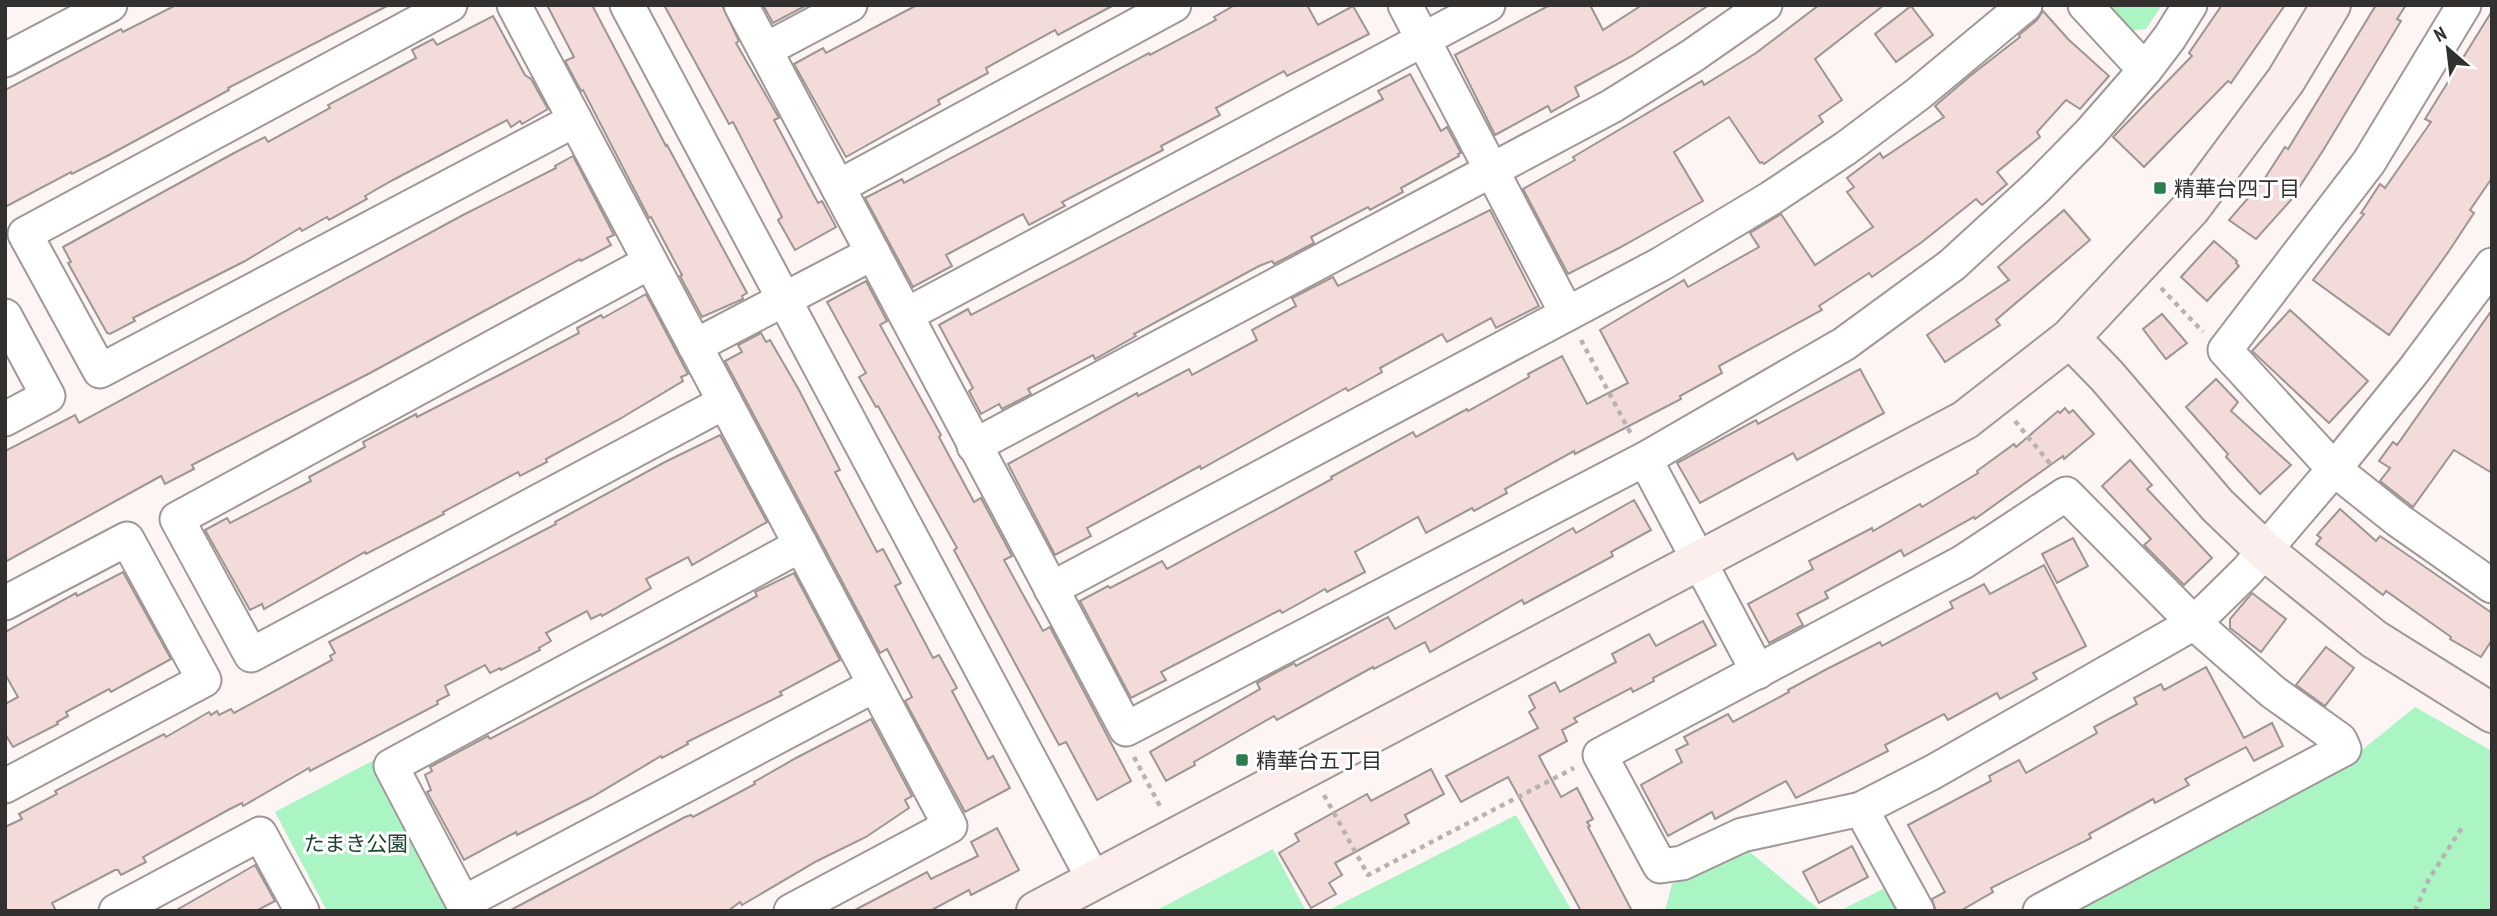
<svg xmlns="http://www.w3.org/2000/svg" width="2497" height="916" viewBox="0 0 2497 916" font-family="'PT Sans Narrow','Noto Sans JP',sans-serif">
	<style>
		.green { fill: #abf4c3 }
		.building { fill: #f2dbd8; stroke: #9c9594; stroke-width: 2 }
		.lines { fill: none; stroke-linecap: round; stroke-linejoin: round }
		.street-casing { stroke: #9f9897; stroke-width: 37 }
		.secondary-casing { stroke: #9f9897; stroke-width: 42 }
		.path { stroke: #b8b2b2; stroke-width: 4.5; stroke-dasharray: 5 5; stroke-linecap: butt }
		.street { stroke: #fff; stroke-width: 33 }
		.secondary { stroke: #fceeec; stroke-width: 38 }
		.poi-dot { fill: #2c7d4e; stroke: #fff; stroke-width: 2.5 }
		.labels { text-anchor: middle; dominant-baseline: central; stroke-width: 6; stroke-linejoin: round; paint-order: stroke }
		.poi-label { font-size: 21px; fill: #333030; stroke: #fff; text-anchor: start }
		.park-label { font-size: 21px; fill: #1d452c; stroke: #fff }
	</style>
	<rect width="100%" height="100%" fill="#fcf5f4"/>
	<!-- green -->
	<g class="green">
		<path d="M2102 5H2162L2146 29 2125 31Z"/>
		<path d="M2415 707 2492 751V911H2076L2341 767Z"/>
		<path d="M378 758 454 911H327L275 812Z"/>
		<path d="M1516 815 1572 911H1327Z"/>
		<path d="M1273 849 1306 911H1155Z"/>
		<path d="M1746 849 1821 911H1665L1672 884Z"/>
		<path d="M1889 886 1905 911H1839Z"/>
	</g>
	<!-- building -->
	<g class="building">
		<path d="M176 5H389L228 88 229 90 109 155 72 174 71 172 5 207V90L121 29 123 32Z"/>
		<path d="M547 5H592L666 146 667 145 747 293 742 296 743 299 702 317 680 276 682 275 651 217 649 218 583 90 581 91 565 61 574 57Z"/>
		<path d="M664 5H722L739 41 736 43 779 118 774 120 818 203 822 201 836 227 795 250 778 220 782 217 733 122 729 124Z"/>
		<path d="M763 5H807L773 23Z"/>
		<path d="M917 5H1114L1058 35 1055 30 986 68 988 73 938 100 940 104 846 157 794 64 823 48 826 53Z"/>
		<path d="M1235 5H1307L1318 25 1353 6 1369 34 1287 76 1284 71 1216 108 1220 115 1161 146 1163 150 1062 202 1065 206 1029 225 1023 214 946 255 952 266 913 287 865 198 902 179 904 183 1149 53 1150 55 1216 20 1214 17Z"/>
		<path d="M1550 5H1590L1603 30 1642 5H1709L1632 56 1575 87 1579 96 1551 112 1548 106 1495 135 1455 55Z"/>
		<path d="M1819 5H1884L1815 59 1842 100 1819 116 1823 122 1764 164 1762 162 1760 163 1729 117 1674 152 1703 201 1619 248 1568 274 1523 189 1575 160 1573 157 1702 81 1704 85 1756 53Z"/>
		<path d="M2222 5H2285L2231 83 2228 81 2144 167 2113 137 2192 56 2189 53Z"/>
		<path d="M2376 5H2406L2397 19 2401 21 2324 149 2291 200 2256 239 2229 220 2263 181 2285 147 2288 149Z"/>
		<path d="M1911 6 1933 35 1896 62 1875 34Z"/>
		<path d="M2043 11 2069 40 2109 76 2080 109 2066 100 2037 132 2040 137 1997 172 2007 184 1982 205 1976 199 1922 242 1872 277 1869 273 1819 306 1822 310 1719 366 1722 373 1680 396 1681 399 1575 454 1574 451 1505 489 1507 493 1474 511 1472 508 1426 533 1418 517 1355 552 1365 572 1327 592 1325 589 1282 613 1280 610 1161 672 1166 680 1131 698 1080 601 1108 586 1110 588 1162 561 1167 569 1332 479 1331 477 1413 432 1416 437 1467 409 1468 411 1529 377 1528 374 1562 356 1587 404 1628 383 1600 330 1684 280 1688 287 1759 247 1750 233 1781 214 1815 265 1873 227 1847 192 1854 187 1847 178 1880 153 1883 158 1944 117 1935 106 1970 76 2020 37 2019 35 2037 20Z"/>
		<path d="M2492 11V178L2470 210 2474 213 2449 251 2389 335 2313 280 2364 214 2361 213 2380 184 2385 188 2431 122 2425 119Z"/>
		<path d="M493 16 525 75 531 79 548 109 522 124 520 121 511 127 507 120 393 180 365 196 367 199 329 220 327 217 302 231 300 228 245 261 133 318 135 321 110 334 107 333 68 263 71 262 63 247 234 153 265 137 268 142 330 108 328 105 416 58 412 50 433 39 437 45Z"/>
		<path d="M1410 74 1441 131 1447 127 1461 153 1458 154 1459 156 1401 188 1403 192 1370 210 1368 207 1311 237 1314 243 1274 264 1272 261 1259 266 1134 334 1136 336 1095 359 1093 355 1028 389 1031 394 1002 409 999 404 981 414 969 391 973 388 939 325 968 309 971 315 1383 99 1378 91Z"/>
		<path d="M573 156 614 235 607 238 611 245 581 261 580 259 370 373 192 465 194 469 165 484 161 476 5 562V451L75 415 79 423 463 215 556 168 555 166Z"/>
		<path d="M1490 210 1539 306 1496 328 1491 318 1447 342 1442 334 1380 368 1382 372 1348 391 1346 388 1201 469 1200 466 1087 528 1091 536 1055 555 1008 464 1137 393 1138 396 1189 369 1192 375 1257 340 1252 330 1296 306 1292 298 1333 277 1338 286Z"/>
		<path d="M2064 210 2090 240 1996 320 2000 325 1945 362 1927 335 2009 280 1998 267Z"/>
		<path d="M2214 241 2237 261 2236 263 2239 266 2207 301 2181 277Z"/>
		<path d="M866 281 887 321 880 325 941 435 939 437 974 502 981 498 1012 556 1004 560 1043 631 1050 627 1131 781 1097 800 1066 742 1059 745 954 550 957 548 878 406 876 407 859 377 866 373 827 302Z"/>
		<path d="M646 294 688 374 681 377 683 381 618 420 546 459 547 462 520 476 518 472 443 512 444 514 366 554 365 552 264 609 262 604 250 610 205 530 227 518 230 523 311 481 309 477 365 447 363 442 416 414 417 417 507 371 579 333 577 328 601 315 603 318Z"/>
		<path d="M2290 310 2368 381 2329 423 2252 351Z"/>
		<path d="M2492 310V473L2454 450 2413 507 2380 481 2390 468 2379 461 2393 442 2397 445Z"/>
		<path d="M2162 314 2187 343 2166 359 2143 329Z"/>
		<path d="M761 333 766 342 770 340 799 390 840 470 835 472 877 552 883 549 901 583 895 586 933 658 939 655 957 688 952 691 988 759 993 756 1010 788 965 812 905 701 912 697 887 649 880 653 725 361 742 352 738 345Z"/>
		<path d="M1860 369 1884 413 1797 460 1793 453 1700 503 1677 463 1756 420 1758 424Z"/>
		<path d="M2216 379 2238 402 2231 411 2291 465 2260 494 2226 457 2228 454 2186 407Z"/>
		<path d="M2065 408 2069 413 2073 410 2094 434 2064 459 2063 456 1975 519 1974 517 1904 556 1901 550 1825 592 1828 598 1797 614 1803 625 1769 643 1748 604 1813 569 1809 561 1872 528 1873 531 1920 504 1922 507 1978 473 1977 471 2014 444 2016 447 2058 411 2060 413Z"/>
		<path d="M720 435 767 522 692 565 688 557 646 579 651 588 602 616 601 614 591 619 587 611 546 633 551 641 539 648 540 650 501 670 500 668 490 673 485 665 445 686 449 695 437 701 438 704 310 771 309 768 243 806 242 803 228 810 143 857 146 862 121 875 118 870H115L52 903 56 911H5V827L22 819 19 814 57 794 55 791 164 734 166 737 209 712 211 715 217 711 219 715 231 709 234 713 332 660 330 656 335 653 329 642 556 524 555 522 663 463Z"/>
		<path d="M2130 460 2152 485 2147 489 2212 558 2184 585 2144 545 2151 539 2102 486Z"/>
		<path d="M1634 500 1651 530 1611 552 1613 556 1524 604 1522 600 1430 652 1425 642 1374 669 1373 667 1277 720 1274 716 1194 762 1195 765 1166 781 1150 752 1260 689 1257 683 1294 663 1296 666 1388 617 1395 629 1573 528 1576 533Z"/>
		<path d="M2340 509 2376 541 2380 536 2492 613V640L2481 657 2450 639 2451 637 2386 591 2383 595 2316 544 2321 538 2317 535Z"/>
		<path d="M2073 538 2088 566 2057 583 2042 554Z"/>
		<path d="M2044 565 2086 646 2033 673 2037 679 2000 699 1997 693 1948 720 1944 714 1885 745 1888 751 1796 798 1786 781 1715 819 1712 812 1668 836 1641 785 1682 762 1676 750 1688 744 1684 737 1728 714 1733 722 1789 692 1788 690 1825 670 1880 642 1882 646 1953 608 1950 602 1984 584 1990 594Z"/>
		<path d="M123 572 171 659 111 692 109 689 66 712 68 716 57 722 58 724 13 747 5 734V704L18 697 5 674V632L76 593 77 596Z"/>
		<path d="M794 573 840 660 780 692 782 695 687 742 688 744 662 758 661 756 592 797 517 835 516 832 464 860 427 792 431 790 425 775 432 771 430 767 488 736 490 739 671 643 757 596 755 592Z"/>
		<path d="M2252 593 2286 619 2261 652 2230 628V619Z"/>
		<path d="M1703 621 1716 645 1653 678 1654 681 1633 692 1631 688 1574 718 1577 722 1562 730 1567 741 1539 756 1561 797 1577 788 1593 819 1587 822 1590 826 1588 827 1632 911H1581L1508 777 1461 802 1446 776 1538 728 1529 712 1535 708 1529 696 1555 682 1560 692 1616 662 1612 654 1649 634 1656 646Z"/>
		<path d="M2326 647 2354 668 2325 706 2296 685Z"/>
		<path d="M2206 667 2244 738 2272 723 2283 746 2254 761 2246 747 2185 779 2189 785 2155 803 2153 799 2089 834 2091 838 1991 888 1993 892 1960 911H1936L1932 899 1945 892 1908 825 1991 781 1989 776 2019 760 2026 773 2097 733 2094 727 2137 704 2134 698 2161 684 2164 690Z"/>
		<path d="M871 719 912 796 905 800 909 808 866 837 817 861 742 905 740 902 728 911H509L685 817 691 815 693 817 755 784 754 782 796 758Z"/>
		<path d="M1431 769 1444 794 1405 815 1409 823 1335 863 1342 875 1329 883 1336 894 1311 908 1279 853 1299 841 1295 834 1367 794 1371 801Z"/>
		<path d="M997 828 1019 870 971 895 969 890 930 911H853L927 872 931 879 978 856 971 842Z"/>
		<path d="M1852 846 1868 877 1819 903 1803 872Z"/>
		<path d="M255 865 275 901 256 911H175Z"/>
	</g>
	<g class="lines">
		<!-- street casing -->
		<g class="street-casing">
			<g id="street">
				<path d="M450 5 25 234 100 371 575 120"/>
				<path d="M514 5 950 826 791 911"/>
				<path d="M627 5 1094 880"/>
				<path d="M741 5 1126 729 1645 459 1844 344 1952 265 2037 187 2090 133 2145 70 2170 37 2190 5"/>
				<path d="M1405 5 1567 314"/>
				<path d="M2085 5 2145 70"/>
				<path d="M2464 5 2369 162 2225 350 2334 469 2398 520 2492 586"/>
				<path d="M765 50 850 5"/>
				<path d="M5 60 110 5"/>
				<path d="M838 187 1174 5"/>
				<path d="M650 262 177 519 251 655 725 402"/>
				<path d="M906 315 1488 5"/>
				<path d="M5 316 48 396 5 419"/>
				<path d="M695 346 873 253"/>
				<path d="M974 446 1612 106 1692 56 1765 5"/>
				<path d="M1645 459 1758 672"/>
				<path d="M801 545 391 766 463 903 875 685"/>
				<path d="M1051 589 1661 264 1771 198 1846 148 1918 94 2025 5"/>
				<path d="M5 603 127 539 204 680 5 786"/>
				<path d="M1861 809 1917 911"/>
				<path d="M116 911 260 834 302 911"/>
				<path d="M2040 911 2344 749 2340 740 2273 692 2194 623 2066 494 1963 562 1600 755 1660 866 1682 863 1742 835 1861 809 1933 772 2194 623 2247 571 2334 469 2414 370 2492 265"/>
			</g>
		</g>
		<!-- secondary casing -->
		<g class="secondary-casing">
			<g id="secondary">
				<path d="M2070 338 2107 376 2217 505 2265 551 2374 639 2492 713"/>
				<path d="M1036 911 1965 420 2070 338 2191 208 2286 80 2331 5"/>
			</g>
		</g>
		<!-- path -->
		<g class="path">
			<path d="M2161 288 2203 332"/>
			<path d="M1581 340 1631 434"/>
			<path d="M2015 421 2052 466"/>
			<path d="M1134 757 1161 808"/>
			<path d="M1324 795 1368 875 1574 768"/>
			<path d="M2415 911 2429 879 2463 826"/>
		</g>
		<!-- street -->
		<use href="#street" class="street"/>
		<!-- secondary -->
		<use href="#secondary" class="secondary"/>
	</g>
	<!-- markers -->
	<g class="poi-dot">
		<rect x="2153" y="181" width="14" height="14" rx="3.5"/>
		<rect x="1235" y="753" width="14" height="14" rx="3.5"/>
	</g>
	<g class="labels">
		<!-- poi labels -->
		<g class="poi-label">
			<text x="2174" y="188">精華台四丁目</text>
			<text x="1256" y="760">精華台五丁目</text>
		</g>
		<!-- park labels -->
		<g class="park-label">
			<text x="356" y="843">たまき公園</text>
		</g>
	</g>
	<!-- border -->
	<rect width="2497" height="916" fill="none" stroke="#333030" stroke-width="14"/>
	<!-- north arrow -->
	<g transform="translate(2448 49) rotate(332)" stroke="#ffffff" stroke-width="5" paint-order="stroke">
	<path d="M0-5L12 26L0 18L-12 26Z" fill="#333030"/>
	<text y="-10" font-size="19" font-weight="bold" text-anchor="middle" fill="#333030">N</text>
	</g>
</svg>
